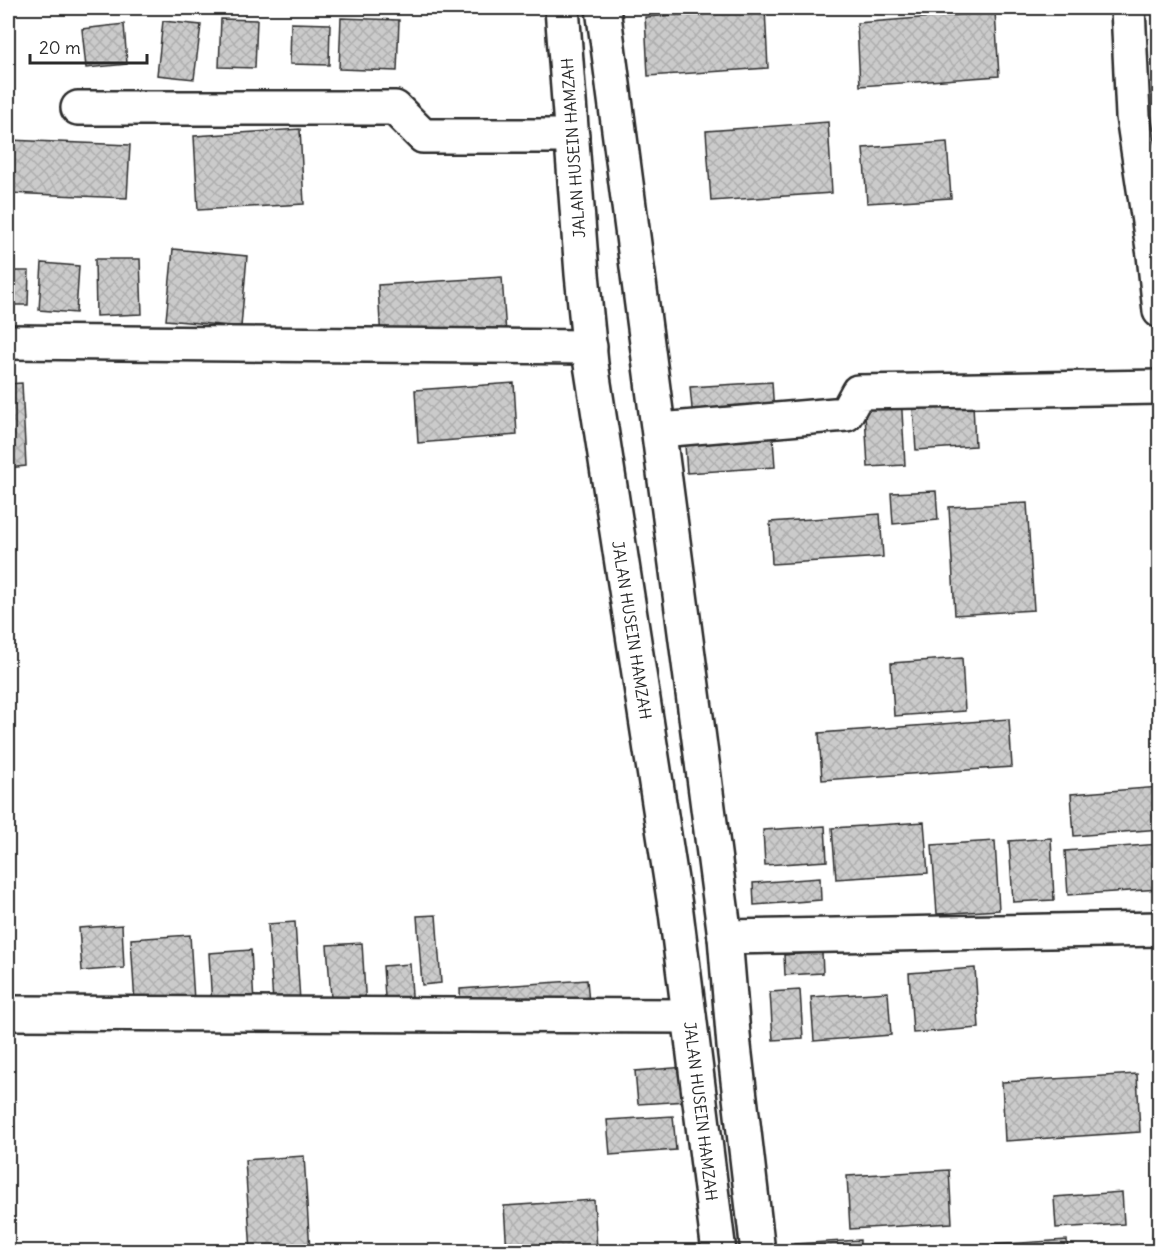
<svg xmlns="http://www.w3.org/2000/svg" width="1167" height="1259" viewBox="0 0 1167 1259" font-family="Delius,sans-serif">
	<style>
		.building { fill: url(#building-cross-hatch); stroke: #2b2b2b; stroke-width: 1.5 }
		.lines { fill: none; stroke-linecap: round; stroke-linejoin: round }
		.minor-casing { stroke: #2b2b2b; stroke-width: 38 }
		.tertiary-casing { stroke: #2b2b2b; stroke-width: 38 }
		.minor { stroke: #fff; stroke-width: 33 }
		.tertiary { stroke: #fff; stroke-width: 33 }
		.labels { text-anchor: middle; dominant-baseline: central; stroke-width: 4.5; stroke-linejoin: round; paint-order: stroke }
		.street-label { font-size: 16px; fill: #2b2b2b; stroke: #fff }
	</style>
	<defs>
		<pattern id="building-cross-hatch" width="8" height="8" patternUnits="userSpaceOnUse" patternTransform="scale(1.5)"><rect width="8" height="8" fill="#cbcbcb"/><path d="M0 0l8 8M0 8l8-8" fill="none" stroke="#aeaeae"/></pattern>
	</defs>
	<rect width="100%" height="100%" fill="#fff"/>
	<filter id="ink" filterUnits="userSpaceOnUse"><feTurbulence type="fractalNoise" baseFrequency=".0167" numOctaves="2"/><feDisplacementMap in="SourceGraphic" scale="12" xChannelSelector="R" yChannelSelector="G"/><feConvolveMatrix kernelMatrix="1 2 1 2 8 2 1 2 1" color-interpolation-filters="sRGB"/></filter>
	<g filter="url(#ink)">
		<!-- building -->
		<g class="building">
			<path d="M765 9 768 68 648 76 645 17Z"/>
			<path d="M995 12 999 76 860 86 857 23Z"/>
			<path d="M341 18 399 20 397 71 339 69Z"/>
			<path d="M221 19 257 20 255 68 219 67Z"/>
			<path d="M163 21 201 25 194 79 157 75Z"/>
			<path d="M291 23 330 24 329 65 290 64Z"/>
			<path d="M124 24 127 64 86 68 82 29Z"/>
			<path d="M828 122 832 193 711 201 706 131Z"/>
			<path d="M300 129 304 204 198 210 194 136Z"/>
			<path d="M8 140 130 145 127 198 8 193Z"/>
			<path d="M947 142 951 198 867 203 863 148Z"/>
			<path d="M173 249 247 256 241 327 166 320Z"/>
			<path d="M95 259H140L142 314 96 316Z"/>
			<path d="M42 263 79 266 76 313 39 310Z"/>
			<path d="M8 271H29L28 305H8Z"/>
			<path d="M502 277 506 334 381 342 378 285Z"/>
			<path d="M772 382 774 414 693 419 690 387Z"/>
			<path d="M22 383 26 466 8 468V384Z"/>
			<path d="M514 383 517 435 418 443 415 390Z"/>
			<path d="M901 394 905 465 868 467 864 397Z"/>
			<path d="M973 404 975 446 916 450 913 408Z"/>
			<path d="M772 425 775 467 687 473 684 431Z"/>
			<path d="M936 491 938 520 893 524 891 493Z"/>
			<path d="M1027 503 1034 610 955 615 949 507Z"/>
			<path d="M880 514 883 557 772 564 770 522Z"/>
			<path d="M962 658 965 711 894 716 891 663Z"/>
			<path d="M1009 719 1012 767 822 780 819 733Z"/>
			<path d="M1160 787V829L1074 836 1071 794Z"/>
			<path d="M924 822 928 873 836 879 832 828Z"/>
			<path d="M825 826 827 861 765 865 763 830Z"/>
			<path d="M1051 838 1054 900 1013 902 1009 841Z"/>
			<path d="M995 841 999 910 937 914 932 845Z"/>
			<path d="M1160 844V889L1068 895 1065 851Z"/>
			<path d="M820 878 821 900 754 905 753 883Z"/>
			<path d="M436 915 441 983 422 985 417 916Z"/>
			<path d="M295 922 300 1001 273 1003 268 924Z"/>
			<path d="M122 925 124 968 82 971 79 928Z"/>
			<path d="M190 935 194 1001 135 1005 131 939Z"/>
			<path d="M362 943 366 1009 332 1011 327 945Z"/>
			<path d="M251 950 254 1004 212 1007 209 953Z"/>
			<path d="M822 952 823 973 785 975 784 955Z"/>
			<path d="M410 964 413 1011 386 1013 383 966Z"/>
			<path d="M975 968 979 1028 913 1033 909 973Z"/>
			<path d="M587 980 589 1003 461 1011 460 989Z"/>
			<path d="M800 990 803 1038 773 1040 770 992Z"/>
			<path d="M888 992 891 1035 814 1041 811 997Z"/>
			<path d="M1155 1049H1160V1127Z"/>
			<path d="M686 1067 688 1101 638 1104 635 1071Z"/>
			<path d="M1137 1074 1140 1132 1005 1141 1002 1082Z"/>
			<path d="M673 1116 676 1150 610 1155 607 1120Z"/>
			<path d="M304 1156 310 1251 251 1252 245 1160Z"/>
			<path d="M949 1170 952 1223 850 1229 847 1176Z"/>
			<path d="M1122 1192 1124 1224 1056 1228 1054 1197Z"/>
			<path d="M594 1200 597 1249 507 1252 504 1206Z"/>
			<path d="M860 1240V1252H795L794 1244Z"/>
			<path d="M1067 1240 1068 1252H973V1246Z"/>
			<path d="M949 1247V1252H888Z"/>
		</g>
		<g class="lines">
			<!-- minor casing -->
			<g class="minor-casing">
				<g id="minor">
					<path d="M1128 8 1133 116 1154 255 1160 311"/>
					<path d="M78 108H395L423 136H572"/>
					<path d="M8 342 590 347"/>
					<path d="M660 430 846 414 858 392 1160 387"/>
					<path d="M725 937 1160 929"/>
					<path d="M8 1013 689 1016"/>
				</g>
			</g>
			<!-- tertiary casing -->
			<g class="tertiary-casing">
				<g id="tertiary">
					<path d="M562 8 582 274 591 364 676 912 719 1252"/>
					<path d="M603 8 725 937 734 1046 758 1252"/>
				</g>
			</g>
			<!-- minor -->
			<use href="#minor" class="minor"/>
			<!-- tertiary -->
			<use href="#tertiary" class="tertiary"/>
		</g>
	</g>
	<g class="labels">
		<!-- street labels -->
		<g class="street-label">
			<text transform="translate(573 148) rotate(-94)">JALAN HUSEIN HAMZAH</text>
			<text transform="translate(632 630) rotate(81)">JALAN HUSEIN HAMZAH</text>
			<text transform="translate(701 1111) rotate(83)">JALAN HUSEIN HAMZAH</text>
		</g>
	</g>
	<!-- margin -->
	<rect width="1167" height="1259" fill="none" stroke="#fff" stroke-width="30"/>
	<rect x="15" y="15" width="1137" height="1229" fill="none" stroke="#2b2b2b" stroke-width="2" filter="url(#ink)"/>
	<!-- scale -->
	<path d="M30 54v9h117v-9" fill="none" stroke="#2b2b2b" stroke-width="3"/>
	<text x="39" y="54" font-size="18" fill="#2b2b2b" stroke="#ffffff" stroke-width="4.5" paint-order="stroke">20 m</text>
</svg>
